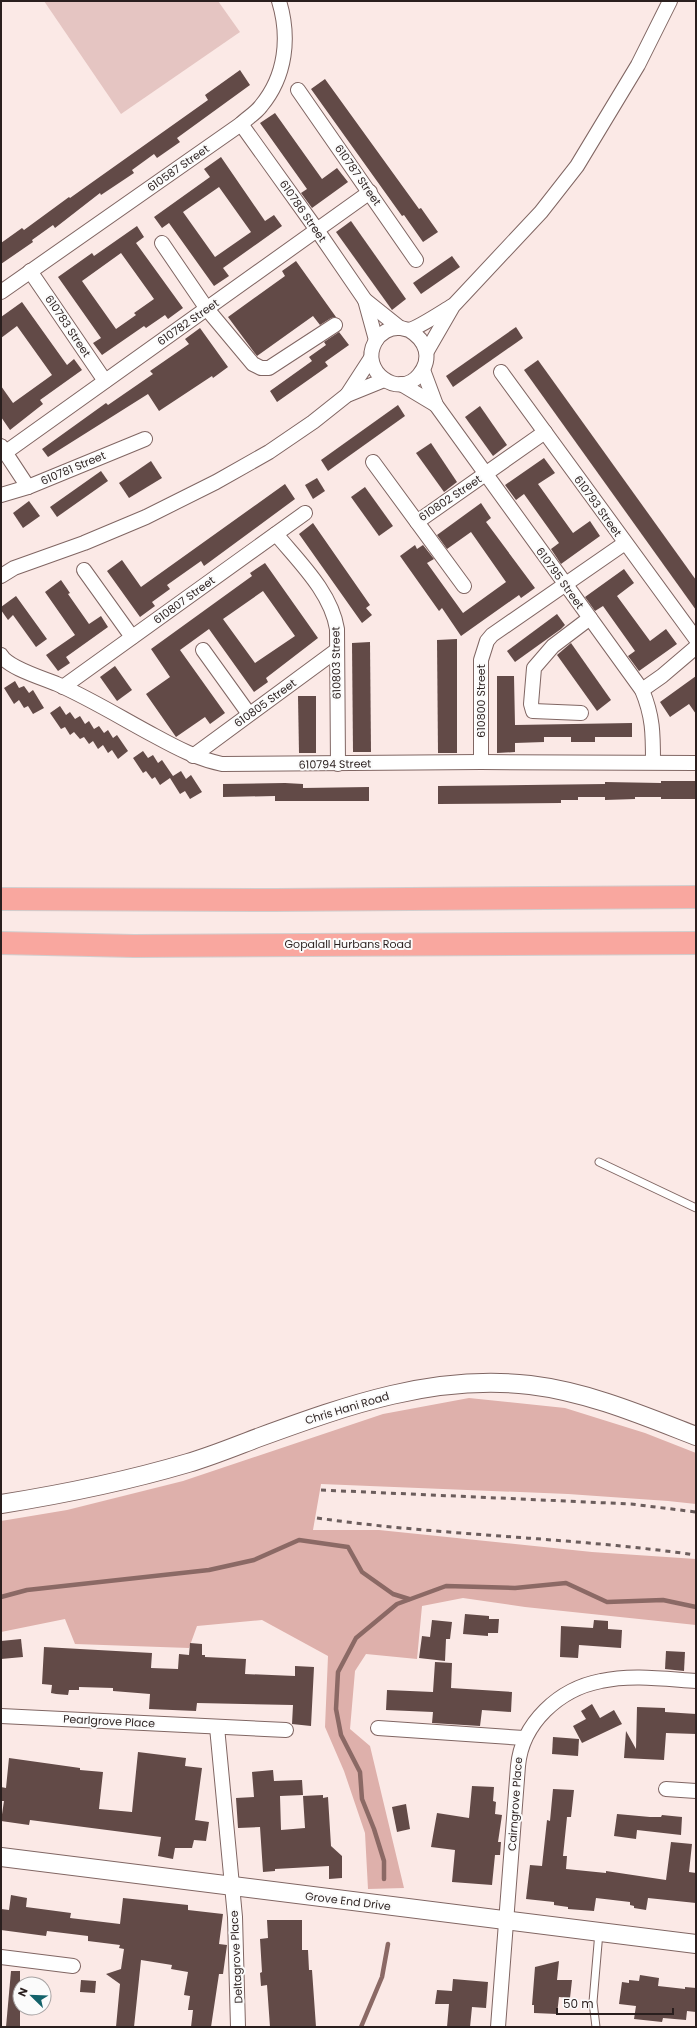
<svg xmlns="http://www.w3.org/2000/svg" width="697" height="2028" viewBox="0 0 697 2028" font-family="Poppins,sans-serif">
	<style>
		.green { fill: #e5c5c2 }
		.forest { fill: #deb0ab }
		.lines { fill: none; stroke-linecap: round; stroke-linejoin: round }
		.stream { stroke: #8b6965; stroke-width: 4.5 }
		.building { fill: #624a47; fill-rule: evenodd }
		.service-casing { stroke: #806663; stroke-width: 9 }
		.minor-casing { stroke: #806663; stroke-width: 16 }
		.tertiary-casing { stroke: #806663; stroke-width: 20 }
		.motorway-casing { stroke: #d0cece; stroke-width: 24 }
		.service { stroke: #fff; stroke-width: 7 }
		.minor { stroke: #fff; stroke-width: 14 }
		.tertiary { stroke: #fff; stroke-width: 18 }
		.motorway { stroke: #f9a79f; stroke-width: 22 }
		.rail { stroke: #6b5d5c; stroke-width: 3; stroke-dasharray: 5 5; stroke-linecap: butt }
		.labels { text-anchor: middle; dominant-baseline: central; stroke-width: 4; stroke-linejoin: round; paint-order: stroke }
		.street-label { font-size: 11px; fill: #2a1f1e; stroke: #fbfbfb }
	</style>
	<rect width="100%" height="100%" fill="#fbe9e6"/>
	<!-- green -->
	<path class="green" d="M44 1H218L240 32 121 114Z"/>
	<!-- forest -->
	<path class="forest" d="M469 1398 565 1408 645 1433 696 1453V1504L668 1501 568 1494 321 1484 313 1530H379L592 1552 696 1559V1625L525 1607 463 1598 422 1606 417 1659 366 1654 355 1671 350 1729 370 1746 404 1888 368 1889 365 1833 344 1771 325 1727 328 1656 262 1620 197 1626 189 1648 75 1644 65 1619 1 1632V1521L67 1510 183 1481 383 1414Z"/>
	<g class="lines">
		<!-- stream -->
		<g class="stream">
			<path d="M1 1597 27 1590 209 1570 254 1560 299 1540 348 1547 362 1572 393 1594 409 1599"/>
			<path d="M384 1879V1861L374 1829 362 1799 360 1772 341 1735 336 1709 338 1672 356 1638 397 1604 446 1586 515 1588 566 1583 607 1602 663 1600 696 1607"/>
			<path d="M361 2027 382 1977 388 1944"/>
		</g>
	</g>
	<!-- building -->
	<g class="building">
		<path d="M240 70 250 85 177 138 180 142 157 158 154 154 132 170 134 173 101 195 100 193 55 228 53 225 32 240 33 242 1 264V243L22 228 24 230 69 197 70 198 208 100 205 95Z"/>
		<path d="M325 79 419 209 421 208 438 232 423 242 404 215 402 216 311 89Z"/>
		<path d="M275 113 322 179 337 168 348 182 312 208 301 193 307 189 260 123Z"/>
		<path d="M221 157 265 221 274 215 282 226 223 268 229 276 214 286 169 223 162 228 154 217 210 177 204 169ZM219 187 251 232 215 257 183 212Z"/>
		<path d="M351 221 406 299 392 310 336 232Z"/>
		<path d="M137 226 144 237 136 243 183 308 168 319 165 315 146 328 144 326 102 355 93 343 101 338 58 277 92 253 94 256ZM121 253 154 299 134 313 136 315 116 329 82 281Z"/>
		<path d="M452 256 460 267 421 294 413 283Z"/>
		<path d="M296 261 336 317 331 318 320 325 313 316 257 356 228 317 285 276 282 271Z"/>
		<path d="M22 302 67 365 74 359 82 370 40 400 43 404 10 430 1 417V386L13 403 52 375 17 326 1 338V317Z"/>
		<path d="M516 327 523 338 453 387 446 376Z"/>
		<path d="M200 328 228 367 213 378 212 376 159 411 148 394 48 457 42 449 106 403 108 405 153 374 150 371 189 344 185 339Z"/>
		<path d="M339 332 349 345 325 362 328 366 277 402 270 391 312 361 309 357 326 345 324 342Z"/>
		<path d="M538 360 696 580V610L524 370Z"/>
		<path d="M398 405 405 416 328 471 321 460Z"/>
		<path d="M480 406 507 445 493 456 465 417Z"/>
		<path d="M431 443 457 482 444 492 416 453Z"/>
		<path d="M544 458 555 473 538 484 573 533 590 521 600 536 561 564 551 549 559 543 524 494 516 500 505 485Z"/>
		<path d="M151 461 162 478 129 498 119 483Z"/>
		<path d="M101 471 108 481 57 517 50 507Z"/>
		<path d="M317 478 325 491 313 499 305 485Z"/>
		<path d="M285 484 295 499 204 566 201 561 167 585 170 589 152 602 155 606 140 617 107 571 122 560 141 587Z"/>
		<path d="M365 487 393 526 379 536 351 497Z"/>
		<path d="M29 501 40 516 23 528 13 513Z"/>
		<path d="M481 503 491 518 486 522 535 588 521 598 519 595 461 636 442 608 439 611 400 556 415 545 417 549 423 545 434 559 427 563 463 613 506 582 471 532 447 549 437 535Z"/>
		<path d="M313 523 370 605 366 608 372 615 362 623 299 534Z"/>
		<path d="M265 563 318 638 266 678 268 682 254 692 209 629 180 650 225 713 210 724 205 717 176 737 146 694 170 677 151 649 252 576 250 573ZM263 591 295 636 255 663 223 619Z"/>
		<path d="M624 569 634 583 617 596 650 641 666 629 677 644 639 671 628 656 635 651 603 606 595 611 585 597Z"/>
		<path d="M61 580 70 593 68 594 89 624 101 616 108 627 66 657 70 663 58 671 46 655 75 635 45 592Z"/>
		<path d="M16 596 47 639 36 647 13 615 8 620 1 610V607Z"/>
		<path d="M557 614 565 625 561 629 515 662 507 651Z"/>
		<path d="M457 639V753H438L437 640Z"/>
		<path d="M370 642 371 752H353L352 643Z"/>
		<path d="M571 643 611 700 597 711 557 655Z"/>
		<path d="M115 666 132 690 117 701 100 677Z"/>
		<path d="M497 676H514L515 725 632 723V737H595V742H571V737H544V742L515 743V752L497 753Z"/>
		<path d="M696 676V714L689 704 670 717 660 702Z"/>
		<path d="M15 681 19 688 24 686 29 693 33 690 44 708 33 714 28 706 24 708 19 700 14 704 4 688Z"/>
		<path d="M298 696H316V753H299Z"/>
		<path d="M60 706 66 715 70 712 75 719 80 716 85 724 89 721 94 729 99 726 104 733 108 730 113 738 117 735 128 751 118 759 112 750 108 753 103 745 98 749 93 741 89 744 84 737 80 739 74 732 70 735 65 727 61 729 50 713Z"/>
		<path d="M143 751 148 758 153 755 158 763 162 760 173 776 181 771 186 779 191 775 202 792 190 799 185 791 180 794 170 778 160 785 155 777 152 779 146 771 143 773 133 758Z"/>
		<path d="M661 781H696V799H661V797H635V799L605 800V797H578V800H561V803L438 804V786L605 784V782L661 783Z"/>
		<path d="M285 783 303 784V788L369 787V801H275V796L223 797V784Z"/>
		<path d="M465 1614 489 1616V1619H499L498 1633H488V1636L463 1634Z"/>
		<path d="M432 1620 452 1622 450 1639H446L445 1661 419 1658 422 1636 430 1637Z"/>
		<path d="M594 1620 608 1621V1629L622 1630 621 1648 579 1645 578 1658 560 1657 561 1626 593 1628Z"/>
		<path d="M21 1639 23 1657 1 1659V1641Z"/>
		<path d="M190 1643 202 1644V1655H205V1657L246 1659 245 1674 295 1676V1666L314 1667 311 1726 292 1724 293 1705 197 1703 196 1711 149 1709 150 1694 113 1691V1688L79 1687V1690H69L68 1695 56 1694 51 1693 52 1685 42 1684 44 1647 152 1653 151 1668 178 1669 179 1654 189 1655Z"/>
		<path d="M666 1651 685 1652 684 1671 665 1669Z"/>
		<path d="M435 1662 452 1663 451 1688 512 1692 511 1712 482 1710 480 1726 432 1723 433 1712 386 1710 387 1690 433 1692Z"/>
		<path d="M592 1704 600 1718 614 1710 622 1724 582 1743 573 1726 586 1719 581 1711Z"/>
		<path d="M637 1707 665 1708V1712L696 1714V1734L666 1733 664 1760 624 1758 626 1731 636 1749Z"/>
		<path d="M553 1737 579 1739 578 1756 552 1754Z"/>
		<path d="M138 1752 186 1758 185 1766 202 1768 195 1820 209 1822 206 1841 194 1840 192 1848H175L173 1859 158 1856 161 1837 30 1820 29 1825 1 1821 4 1801H1V1787L6 1788 9 1758 80 1768V1770L103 1772 99 1809 132 1812Z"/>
		<path d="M273 1770 274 1781 302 1780 303 1795 280 1796 281 1830 305 1828 303 1796 323 1795V1798L328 1797 331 1846 342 1856V1878L329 1879V1866L275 1869V1871L263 1872 260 1827 238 1828 236 1798 254 1797 252 1772Z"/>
		<path d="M472 1786 494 1787 493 1801 496 1802 495 1814 502 1815 498 1842H501L500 1855H495L492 1885 452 1882 455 1850 431 1847 437 1813 469 1818Z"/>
		<path d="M553 1789 574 1790 571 1817H567L563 1856H567L566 1869 606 1873V1871L666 1880 671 1842 692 1844 689 1872 696 1873V1903L648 1898 646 1910 634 1908V1906L630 1905V1902L596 1898 594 1911 568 1909V1907L554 1905V1902L526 1899 530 1865 542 1866 547 1820 550 1821Z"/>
		<path d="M406 1804 410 1829 397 1832 392 1807Z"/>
		<path d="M617 1814 650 1817H661L662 1815 682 1817 681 1835 637 1830 636 1839 614 1836Z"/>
		<path d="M11 1895 27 1898 26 1907 71 1913 70 1918 120 1924 123 1898 188 1905V1910L223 1914 219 1944 227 1945 223 1974H219L211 2027H191L193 2010H188L190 1996 184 1995 188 1972 171 1969 172 1965 141 1960 134 2027H116L120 1984 106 1974 121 1969 124 1949 119 1948 120 1945 88 1941V1936L47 1931 46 1936 1 1930V1909L9 1910Z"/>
		<path d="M267 1920H302V1950H308L309 1970H312L316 2027H270L267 1985 261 1986 260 1973 262 1972 260 1939 268 1938Z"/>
		<path d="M559 1961 557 1980H572L570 1998 559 1997 557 2014 534 2013V2005H532L535 1967Z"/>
		<path d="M11 1971H20V2027H6Z"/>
		<path d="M640 1975 659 1978 658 1986 685 1989V1987L696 1988V2012L687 2011 686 2020 663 2018 662 2022 634 2019 636 2006 619 2004 622 1982 629 1983V1980L639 1981Z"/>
		<path d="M453 1979 488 1982 486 2008 472 2007 470 2027H447L449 2004H435L437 1990 452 1991Z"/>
		<path d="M81 1980 96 1981 95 1993 80 1992Z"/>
	</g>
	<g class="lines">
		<!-- service casing -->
		<g class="service-casing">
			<g id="service">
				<path d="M599 1162 696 1208"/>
				<path d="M596 2027 593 2002 599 1932"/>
			</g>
		</g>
		<!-- minor casing -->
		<g class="minor-casing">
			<g id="minor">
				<path d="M298 90 416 260"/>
				<path d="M241 124 317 230 365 300 400 328"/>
				<path d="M162 243 207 309 253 364 261 368H269L335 325"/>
				<path d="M30 271 105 381"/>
				<path d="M1 292 241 124C247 118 256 113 261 106 286 76 290 37 279 1"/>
				<path d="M365 300 376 340"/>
				<path d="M409 330C426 340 433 358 419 375 399 400 359 371 375 342 380 333 390 327 400 328 403 328 407 330 409 330 418 328 442 312 452 306"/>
				<path d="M427 351 453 306 541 212 577 166 638 65 670 1"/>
				<path d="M423 370 436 405 642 690C653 716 653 734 653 762"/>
				<path d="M501 372 696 639"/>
				<path d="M401 384 436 405"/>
				<path d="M347 395 371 358"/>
				<path d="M1 446 28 487"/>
				<path d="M6 452 370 192"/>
				<path d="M373 462 464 586"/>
				<path d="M1 495 28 487 145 439"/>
				<path d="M417 522 545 432"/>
				<path d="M276 534C299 562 331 592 337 629L338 764"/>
				<path d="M84 570 132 637"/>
				<path d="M1 576 14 568 84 543 146 517 216 482 269 452 313 422 347 395 384 380"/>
				<path d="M203 650 249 714"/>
				<path d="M1 655C8 668 43 678 57 684 91 699 123 719 155 736 177 748 198 759 222 764L481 762 696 763"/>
				<path d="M63 687 305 513"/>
				<path d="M642 690 662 676 696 647"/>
				<path d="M581 713 533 711 531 704 534 668 553 646 590 618"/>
				<path d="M193 756 337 650"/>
				<path d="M481 762V660L487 641 492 635 625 543"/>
				<path d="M1 1716 286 1730"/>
				<path d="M217 1727 235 1917 238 2027"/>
				<path d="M378 1728 524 1738"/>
				<path d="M666 1789 696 1791"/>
				<path d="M1 1957 73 1966"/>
				<path d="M498 2027 518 1766C522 1723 559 1689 601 1681 631 1674 666 1679 696 1681"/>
			</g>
		</g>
		<!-- tertiary casing -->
		<g class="tertiary-casing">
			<g id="tertiary">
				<path d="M1 1504C64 1494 127 1481 188 1463 212 1456 236 1446 260 1437 348 1405 434 1374 530 1385 588 1392 642 1415 696 1436"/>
				<path d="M1 1857 696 1944"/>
			</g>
		</g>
		<!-- motorway casing -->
		<g class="motorway-casing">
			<g id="motorway">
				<path d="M1 899 275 900 696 897"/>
				<path d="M1 943 134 946 696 943"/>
			</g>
		</g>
		<!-- service -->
		<use href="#service" class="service"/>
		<!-- minor -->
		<use href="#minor" class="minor"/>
		<!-- tertiary -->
		<use href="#tertiary" class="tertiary"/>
		<!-- motorway -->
		<use href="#motorway" class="motorway"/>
		<!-- rail -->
		<g class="rail">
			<path d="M321 1490 631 1504 696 1512"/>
			<path d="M317 1518C443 1536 570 1537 696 1555"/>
		</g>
	</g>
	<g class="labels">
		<!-- street labels -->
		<g class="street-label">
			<text transform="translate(178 168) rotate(-35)">610587 Street</text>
			<text transform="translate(358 175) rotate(55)">610787 Street</text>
			<text transform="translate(303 211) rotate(55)">610786 Street</text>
			<text transform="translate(188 322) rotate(-35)">610782 Street</text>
			<text transform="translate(68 326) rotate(56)">610783 Street</text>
			<text transform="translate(73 468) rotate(-23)">610781 Street</text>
			<text transform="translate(450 498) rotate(-34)">610802 Street</text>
			<text transform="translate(598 506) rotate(54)">610793 Street</text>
			<text transform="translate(560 578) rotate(54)">610795 Street</text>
			<text transform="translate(184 600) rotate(-36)">610807 Street</text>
			<text transform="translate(336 663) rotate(-91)">610803 Street</text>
			<text transform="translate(481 701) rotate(-90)">610800 Street</text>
			<text transform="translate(265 703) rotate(-36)">610805 Street</text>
			<text transform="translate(335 764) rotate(-1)">610794 Street</text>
			<text x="348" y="944">Gopalall Hurbans Road</text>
			<text transform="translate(347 1408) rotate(-17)">Chris Hani Road</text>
			<text transform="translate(109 1721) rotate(3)">Pearlgrove Place</text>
			<text transform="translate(515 1804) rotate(-86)">Cairngrove Place</text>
			<text transform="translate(348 1901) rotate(7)">Grove End Drive</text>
			<text transform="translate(236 1957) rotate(-93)">Deltagrove Place</text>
		</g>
	</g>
	<!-- border -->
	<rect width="697" height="2028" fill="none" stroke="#2a1f1e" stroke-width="4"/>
	<!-- north arrow -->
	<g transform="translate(32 1996) rotate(293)"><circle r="19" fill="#fbfbfb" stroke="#a7a3a3"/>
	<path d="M0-3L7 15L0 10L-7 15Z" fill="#13626a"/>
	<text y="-6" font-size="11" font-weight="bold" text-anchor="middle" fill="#2a1f1e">N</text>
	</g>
	<!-- scale -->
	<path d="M557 2008v6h116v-6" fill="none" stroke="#2a1f1e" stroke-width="2"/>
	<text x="563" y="2008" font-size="12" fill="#2a1f1e" stroke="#fbfbfb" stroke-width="3" paint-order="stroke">50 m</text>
</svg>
